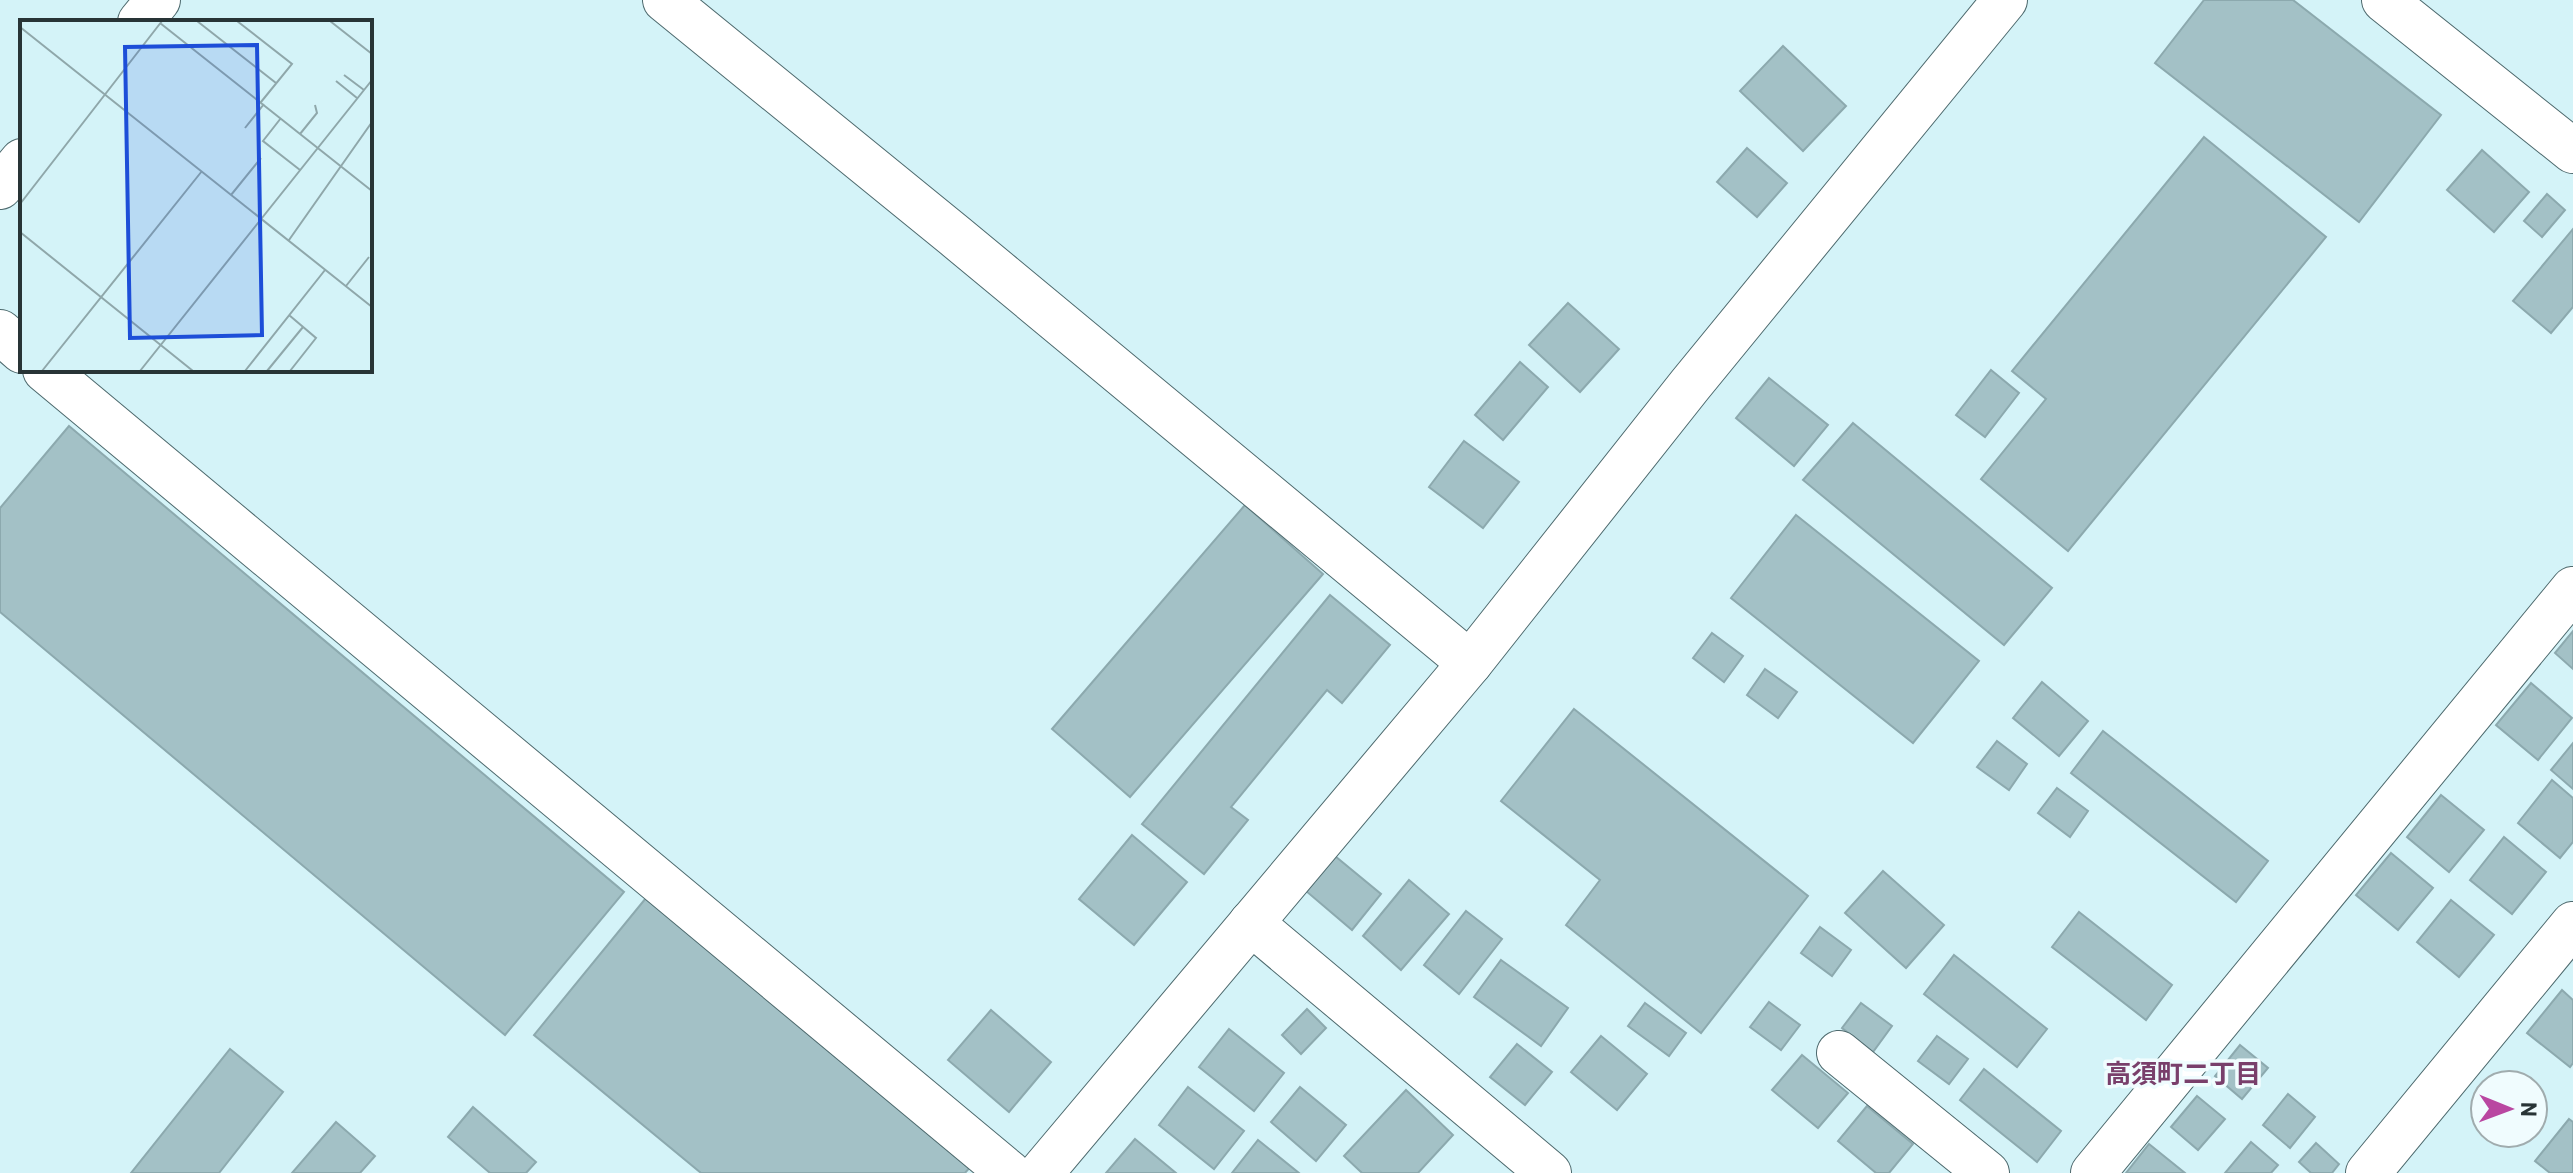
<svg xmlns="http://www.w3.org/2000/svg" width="2573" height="1173" viewBox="0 0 2573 1173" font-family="Barlow,'Noto Sans JP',sans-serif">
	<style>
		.building { fill: #a3c1c6; stroke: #8ca9ae; stroke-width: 2 }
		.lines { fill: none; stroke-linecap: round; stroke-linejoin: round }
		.minor-casing { stroke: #4d696d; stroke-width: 46 }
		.tertiary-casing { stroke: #4d696d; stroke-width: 46 }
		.minor { stroke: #fff; stroke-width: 44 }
		.tertiary { stroke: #fff; stroke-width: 44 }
		.labels { text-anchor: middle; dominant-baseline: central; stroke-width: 7; stroke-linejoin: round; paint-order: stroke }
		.neighbourhood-label { font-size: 26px; font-weight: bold; fill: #793f6b; stroke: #f0fcfe }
		.inset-road { fill: none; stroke: #8fa7aa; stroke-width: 2 }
		.view { fill: #1d4ed8; fill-opacity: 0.15; stroke: #1d4ed8; stroke-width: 4 }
		.inset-edge { fill: none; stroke: #283436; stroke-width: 4 }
	</style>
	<rect width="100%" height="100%" fill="#d4f3f8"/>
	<!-- building -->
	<g class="building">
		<path d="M2204 0H2293L2441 115 2359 222 2155 63Z"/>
		<path d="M1783 46 1846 106 1803 151 1740 91Z"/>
		<path d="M2204 137 2326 237 2068 551 1981 479 2046 399 2012 371Z"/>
		<path d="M1747 148 1787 183 1757 217 1717 182Z"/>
		<path d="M2482 150 2529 192 2494 232 2447 190Z"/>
		<path d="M2547 194 2565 210 2542 237 2524 221Z"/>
		<path d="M2573 229V307L2551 333 2513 301Z"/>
		<path d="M1568 303 1619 349 1580 392 1529 345Z"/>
		<path d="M1520 362 1548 387 1503 440 1475 415Z"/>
		<path d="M1991 370 2019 393 1985 437 1956 415Z"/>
		<path d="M1769 378 1828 425 1794 466 1736 418Z"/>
		<path d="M1853 423 2052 588 2004 645 1803 480Z"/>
		<path d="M69 426 624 892 505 1035 0 612V508Z"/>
		<path d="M1464 441 1519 482 1483 528 1429 487Z"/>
		<path d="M1245 505 1323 574 1130 797 1052 729Z"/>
		<path d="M1796 515 1979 661 1913 743 1731 598Z"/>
		<path d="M1330 595 1390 645 1342 703 1327 690 1231 807 1248 820 1204 874 1142 824Z"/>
		<path d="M2573 631V669L2555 653Z"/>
		<path d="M1712 633 1743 656 1724 682 1693 658Z"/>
		<path d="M1765 669 1797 692 1778 718 1747 695Z"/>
		<path d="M2042 682 2088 721 2059 756 2013 718Z"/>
		<path d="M2531 683 2572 718 2538 760 2496 725Z"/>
		<path d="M1574 709 1808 896 1701 1033 1566 925 1600 880 1501 801Z"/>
		<path d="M2103 731 2268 861 2236 902 2071 773Z"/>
		<path d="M1997 741 2027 764 2009 790 1977 767Z"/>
		<path d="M2573 743V789L2551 770Z"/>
		<path d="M2552 780 2573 798V842L2560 858 2518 823Z"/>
		<path d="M2057 788 2088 811 2070 837 2038 813Z"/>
		<path d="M2441 795 2484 830 2449 872 2407 837Z"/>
		<path d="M1132 835 1187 882 1134 945 1079 899Z"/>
		<path d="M2504 837 2546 872 2512 914 2470 880Z"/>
		<path d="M2391 853 2433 888 2398 930 2356 895Z"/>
		<path d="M1335 856 1381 894 1352 930 1306 891Z"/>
		<path d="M1883 871 1944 925 1906 968 1845 913Z"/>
		<path d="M1409 880 1449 914 1401 970 1363 936Z"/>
		<path d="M646 898 971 1166 965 1173H701L534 1035Z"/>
		<path d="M2451 900 2494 935 2459 977 2417 942Z"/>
		<path d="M1466 911 1502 939 1459 994 1424 965Z"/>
		<path d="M2079 912 2172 985 2146 1020 2052 947Z"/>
		<path d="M1820 927 1851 950 1832 976 1801 953Z"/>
		<path d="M1954 955 2047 1029 2017 1067 1924 994Z"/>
		<path d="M1501 960 1568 1008 1541 1046 1474 997Z"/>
		<path d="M2562 990 2573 1000V1063L2570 1067 2527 1033Z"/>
		<path d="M1769 1002 1800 1025 1781 1050 1750 1027Z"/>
		<path d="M1645 1003 1686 1033 1669 1056 1628 1026Z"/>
		<path d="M1861 1003 1892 1026 1873 1052 1842 1028Z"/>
		<path d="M1307 1009 1326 1028 1301 1054 1282 1035Z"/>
		<path d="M991 1010 1051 1062 1009 1112 948 1060Z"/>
		<path d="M1229 1029 1284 1073 1254 1111 1199 1067Z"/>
		<path d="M1601 1036 1647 1074 1617 1110 1571 1072Z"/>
		<path d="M1937 1036 1968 1059 1949 1084 1918 1061Z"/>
		<path d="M1517 1044 1552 1072 1525 1105 1490 1077Z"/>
		<path d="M2240 1045 2268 1068 2242 1099 2215 1076Z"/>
		<path d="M230 1049 283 1092 219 1173H131Z"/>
		<path d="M1802 1055 1848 1093 1818 1128 1772 1090Z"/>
		<path d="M1984 1069 2061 1131 2037 1162 1960 1100Z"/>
		<path d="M1188 1087 1244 1131 1214 1169 1159 1125Z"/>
		<path d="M1300 1087 1346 1125 1316 1161 1271 1122Z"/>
		<path d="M1406 1090 1453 1135 1418 1173H1362L1344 1156Z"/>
		<path d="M2288 1094 2315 1117 2290 1148 2263 1125Z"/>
		<path d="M2197 1096 2225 1119 2198 1150 2171 1127Z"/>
		<path d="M1867 1106 1913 1144 1889 1173H1876L1838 1141Z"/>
		<path d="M473 1107 536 1162 526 1173H490L448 1137Z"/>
		<path d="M2569 1119 2573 1122V1173H2550L2535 1161Z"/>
		<path d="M336 1122 375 1156 360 1173H292Z"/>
		<path d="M1135 1139 1176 1173H1106Z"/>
		<path d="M1258 1140 1299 1173H1232Z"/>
		<path d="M2251 1142 2278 1165 2271 1173H2225Z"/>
		<path d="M2316 1143 2339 1164 2332 1173H2311L2299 1162Z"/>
		<path d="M2149 1144 2185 1173H2126Z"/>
	</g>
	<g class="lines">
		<!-- minor casing -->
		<g class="minor-casing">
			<g id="minor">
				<path d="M665 0 955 236 1470 663"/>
				<path d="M2384 0 2573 151"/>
				<path d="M140 22 158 0"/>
				<path d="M0 187 22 161"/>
				<path d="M0 332 22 351"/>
				<path d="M45 370 1009 1173"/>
				<path d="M1251 923 1549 1173"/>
				<path d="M1839 1053 1987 1173"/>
				<path d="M2093 1173 2573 589"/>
				<path d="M2368 1173 2573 924"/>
			</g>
		</g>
		<!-- tertiary casing -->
		<g class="tertiary-casing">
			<path id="tertiary" d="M1041 1173 1470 663 1690 385 2005 0"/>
		</g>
		<!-- minor -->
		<use href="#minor" class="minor"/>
		<!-- tertiary -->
		<use href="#tertiary" class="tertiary"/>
	</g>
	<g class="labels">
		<!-- neighbourhood labels -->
		<g class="neighbourhood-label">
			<text x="2183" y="1072">高須町二丁目</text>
		</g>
	</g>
	<!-- overview -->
	<g transform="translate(20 20)">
		<rect width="352" height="352" fill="#d4f3f8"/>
		<path class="inset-road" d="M177 1 256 63M217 1 272 44 241 82M310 1 352 34M140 3 352 171M0 7 352 287M324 55 344 70M316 61 337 78M261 98 243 121 280 150M225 108 244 84M280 114 297 93 295 85M211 175 241 138M0 184 142 1M0 212 173 351M269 220 352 102M326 266 349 237M269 295 296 318 270 351M22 351 182 151M120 351 352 60M225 351 305 250M247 351 283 307"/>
		<path class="view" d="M237 25 242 315 110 318 105 27Z"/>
		<rect width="352" height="352" class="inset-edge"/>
	</g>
	<!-- north arrow -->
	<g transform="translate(2509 1109) rotate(91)"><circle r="38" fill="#f0fcfe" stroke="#a0acae" stroke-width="2"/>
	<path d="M0-6L14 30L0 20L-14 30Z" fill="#b947a1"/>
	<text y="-12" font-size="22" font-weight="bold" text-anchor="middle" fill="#283436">N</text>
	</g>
</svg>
